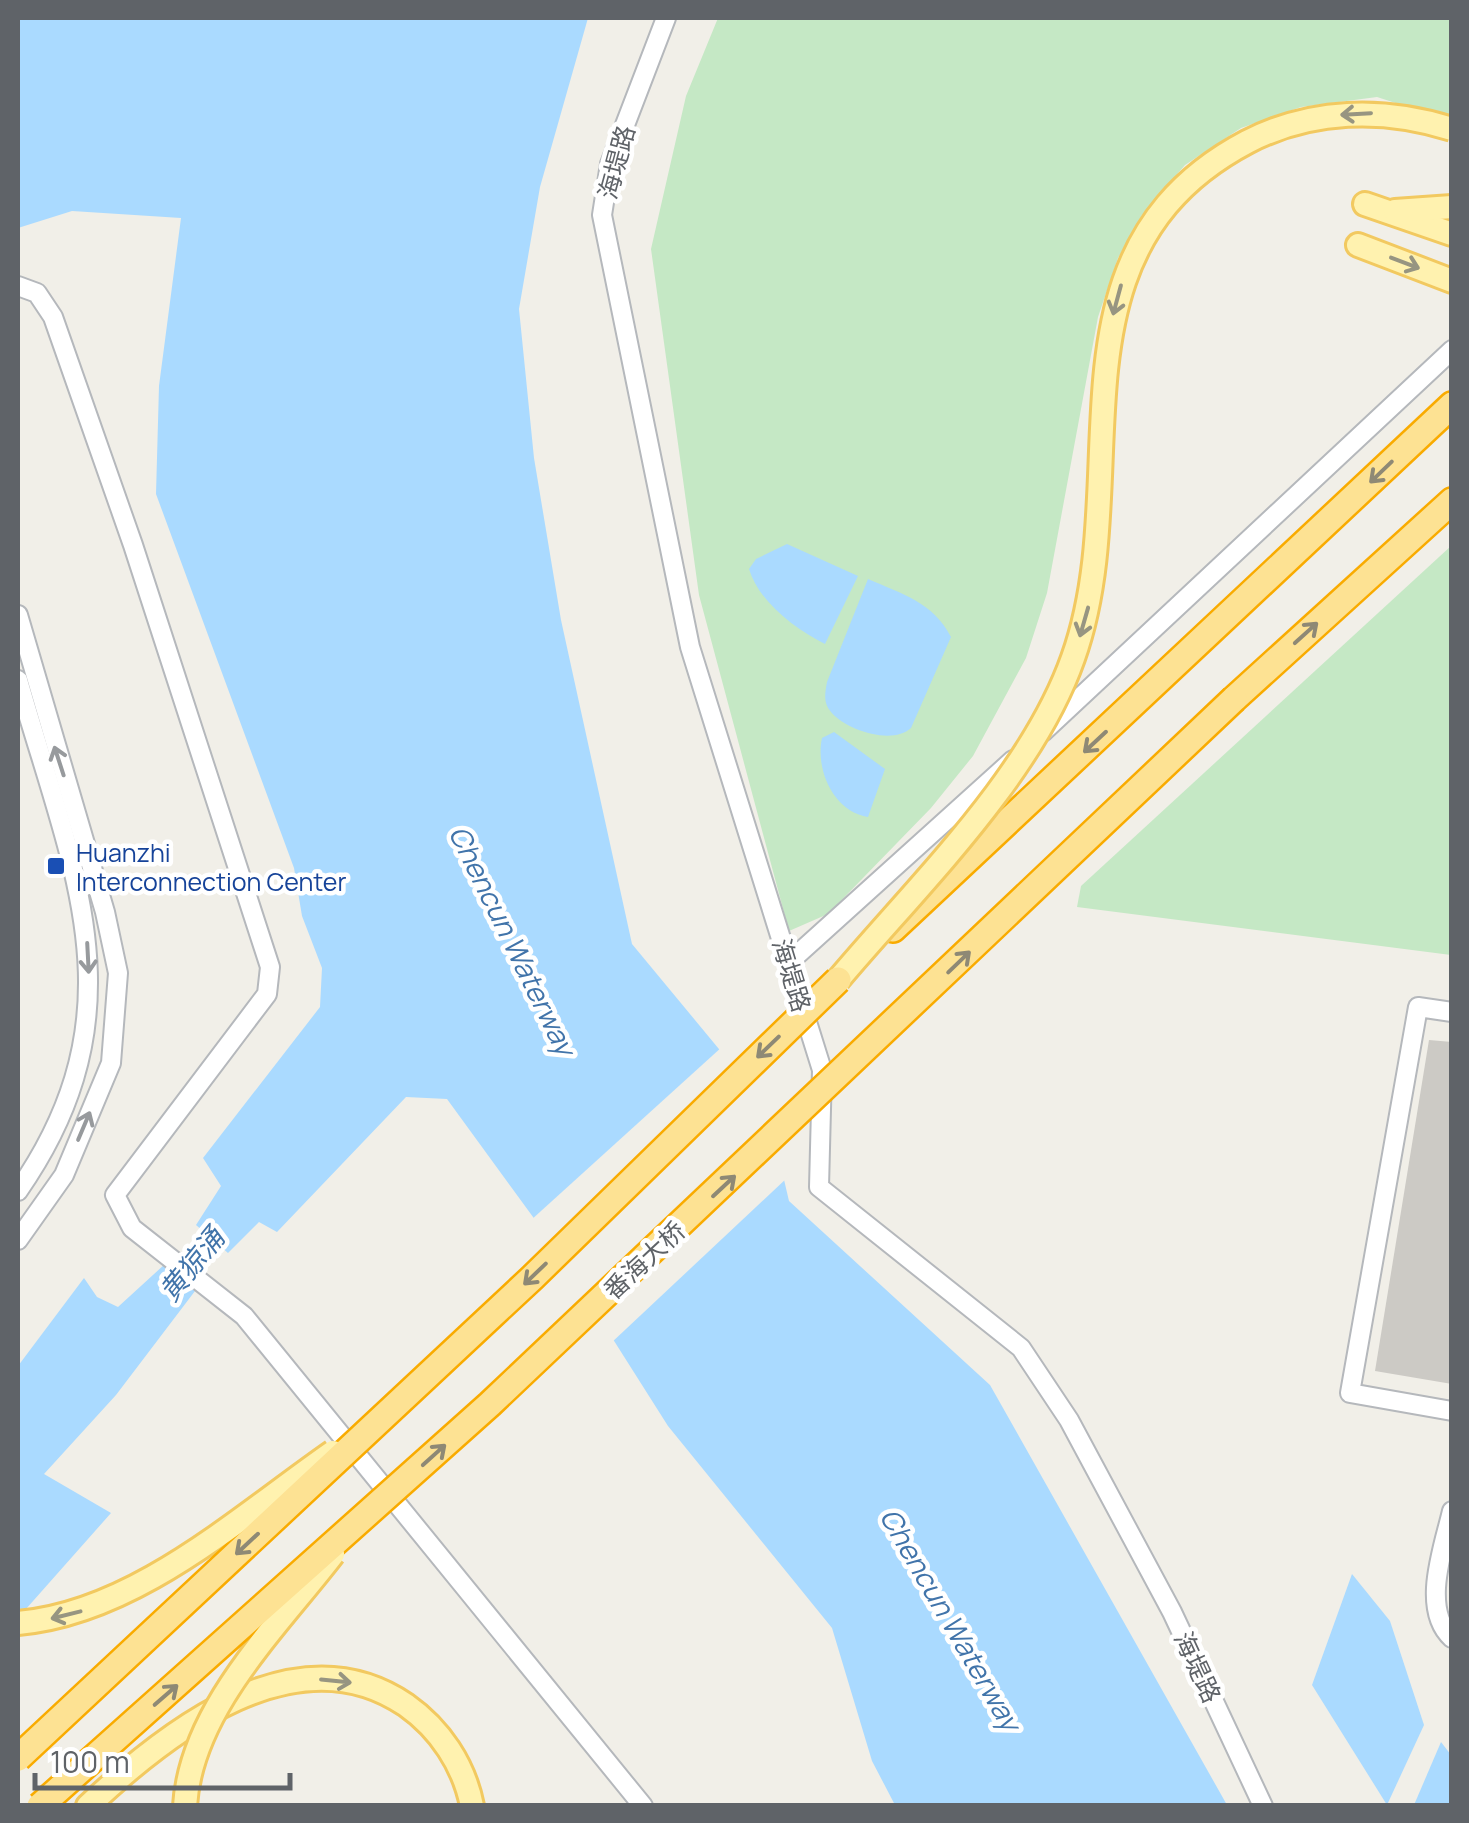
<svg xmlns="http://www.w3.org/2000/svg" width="1469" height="1823" viewBox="0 0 1469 1823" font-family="Manrope,'Noto Sans SC',sans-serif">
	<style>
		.green { fill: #c5e8c5 }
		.water { fill: #aadaff }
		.pier { fill: #f1efe8 }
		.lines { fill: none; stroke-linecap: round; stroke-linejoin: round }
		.stream { stroke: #aadaff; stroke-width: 5 }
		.building { fill: #cccac5 }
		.minor-casing { stroke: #b5b8bc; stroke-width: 22 }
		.major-casing { stroke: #f2c960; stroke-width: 28 }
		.highway-casing { stroke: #f9ab00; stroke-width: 30 }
		.minor { stroke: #fff; stroke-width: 18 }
		.major { stroke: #fff2af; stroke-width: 22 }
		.highway { stroke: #fde293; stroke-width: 25 }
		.major-bridge-casing { stroke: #f2c960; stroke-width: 28; stroke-linecap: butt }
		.highway-bridge-casing { stroke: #f9ab00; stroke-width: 30; stroke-linecap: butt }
		.major-bridge { stroke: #fff2af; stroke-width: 22 }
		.highway-bridge { stroke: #fde293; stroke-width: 25 }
		.oneway { stroke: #979581 }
		.oneway2 { stroke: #8e8975 }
		.oneway3 { stroke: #979a9d }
		.transit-dot { fill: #1a4fb4; stroke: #fff; stroke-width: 4 }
		.labels { text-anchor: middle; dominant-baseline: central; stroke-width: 9; stroke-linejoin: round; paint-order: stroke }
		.street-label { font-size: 25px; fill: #5f6368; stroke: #fff }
		.transit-label { font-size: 25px; fill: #164399; stroke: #fff; text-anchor: start }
		.water-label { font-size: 28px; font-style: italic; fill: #4174aa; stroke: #fff }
	</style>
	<rect width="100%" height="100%" fill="#f1efe8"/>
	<!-- green -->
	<g class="green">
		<path d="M718 18H1451V121L1377 97 1301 107 1241 128 1185 165 1142 215 1118 258 1098 317 1047 593 1026 658 973 756 931 808 828 914 789 931 699 595 651 249 686 96Z"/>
		<path d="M1451 546V955L1077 907 1081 886Z"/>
	</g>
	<!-- water -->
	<g class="water">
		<path d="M18 18H588L540 187 519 309 534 458 561 620 632 944 767 1107 789 1201 990 1385 1227 1805H895L872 1761 832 1628 668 1426 552 1243 447 1099 406 1097 277 1232 259 1222 228 1253 196 1225 221 1186 203 1158 320 1007 322 968 302 916 294 868 156 494 159 386 181 218 72 211 18 228Z"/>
		<path d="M787 544 858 576 825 644C795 629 759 602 749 569L756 559Z"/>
		<path d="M868 579C902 594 933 602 951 637L911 728C893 745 847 731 831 712 823 703 825 693 827 682Z"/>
		<path d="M834 732 885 769 868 817C834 812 815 770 822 738Z"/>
		<path d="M165 1264 195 1291 116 1395 44 1474 111 1513 18 1618V1366L84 1278 97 1297 118 1307Z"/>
		<path d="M1352 1574 1390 1621 1424 1725 1387 1805 1312 1685Z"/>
		<path d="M1441 1742 1451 1755V1805H1414Z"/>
	</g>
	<!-- pier -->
	<path class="pier" d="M723 1046 772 1105 788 1177 610 1344 530 1221Z"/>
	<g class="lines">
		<!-- stream -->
		<path class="stream" d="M190 1266 214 1235"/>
	</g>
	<!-- building -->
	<path class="building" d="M1429 1040 1452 1042V1384L1375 1371Z"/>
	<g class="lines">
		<!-- minor casing -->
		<g class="minor-casing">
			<g id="minor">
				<path d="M666 18 610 164 602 215 690 647 822 1070 819 1187 1021 1348 1069 1420 1172 1612 1263 1806"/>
				<path d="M18 286 37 293 53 317 133 545 270 967 267 994 115 1195 132 1228 244 1316 643 1806"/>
				<path d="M18 615 105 912 118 973 111 1063 64 1175 18 1240"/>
				<path d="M18 680C72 870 144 1010 18 1191"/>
				<path d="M1043 732 1452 350"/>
				<path d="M788 963 1013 760"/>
				<path d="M1452 1012 1418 1007 1350 1393 1452 1411"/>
				<path d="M1452 1511C1444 1546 1420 1609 1452 1638"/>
			</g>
		</g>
		<!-- major casing -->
		<g class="major-casing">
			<g id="major">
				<path d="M1365 204 1452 234"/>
				<path d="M1395 211 1452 207"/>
				<path d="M1358 245 1452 281"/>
				<path d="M88 1806C168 1731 296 1630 406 1705 440 1729 464 1765 472 1806"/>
			</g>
		</g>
		<!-- highway casing -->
		<g class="highway-casing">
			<g id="highway">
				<path d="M1234 699 1452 501"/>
				<path d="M893 929 1452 405"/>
			</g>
		</g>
		<!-- minor -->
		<use href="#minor" class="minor"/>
		<!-- major -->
		<use href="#major" class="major"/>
		<!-- highway -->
		<use href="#highway" class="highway"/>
		<!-- major-bridge casing -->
		<g class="major-bridge-casing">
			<g id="major-bridge">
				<path d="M838 980C918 885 1031 777 1073 658 1138 477 1037 253 1247 142 1311 109 1383 107 1452 129"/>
				<path d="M18 1623C135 1613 238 1518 333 1452"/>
				<path d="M185 1806C191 1709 277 1627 333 1554"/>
			</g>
		</g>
		<!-- highway-bridge casing -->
		<g class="highway-bridge-casing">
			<g id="highway-bridge">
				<path d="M18 1758 533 1277 838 980"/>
				<path d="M40 1806 490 1404 1234 699"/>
			</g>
		</g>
		<!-- major-bridge -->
		<use href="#major-bridge" class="major-bridge"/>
		<!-- highway-bridge -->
		<use href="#highway-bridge" class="highway-bridge"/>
	</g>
	<!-- one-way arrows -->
	<defs><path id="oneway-shaft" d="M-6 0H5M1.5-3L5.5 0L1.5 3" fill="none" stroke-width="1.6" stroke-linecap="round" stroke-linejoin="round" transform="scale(2.5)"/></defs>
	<g class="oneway">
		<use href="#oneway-shaft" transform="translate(1356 114) rotate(177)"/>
		<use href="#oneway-shaft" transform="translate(1405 263) rotate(21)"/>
		<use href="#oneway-shaft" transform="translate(1117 300) rotate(105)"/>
		<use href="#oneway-shaft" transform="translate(1084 622) rotate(106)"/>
		<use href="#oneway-shaft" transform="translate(66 1615) rotate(166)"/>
		<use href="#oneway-shaft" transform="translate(336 1681) rotate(6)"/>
	</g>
	<g class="oneway2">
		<use href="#oneway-shaft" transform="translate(1381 472) rotate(136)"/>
		<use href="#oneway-shaft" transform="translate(1306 633) rotate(-42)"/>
		<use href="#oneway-shaft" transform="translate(1095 742) rotate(137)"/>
		<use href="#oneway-shaft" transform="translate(959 962) rotate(-44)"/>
		<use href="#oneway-shaft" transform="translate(768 1047) rotate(136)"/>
		<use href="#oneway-shaft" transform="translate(724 1186) rotate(-43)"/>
		<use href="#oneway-shaft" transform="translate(535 1274) rotate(136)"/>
		<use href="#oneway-shaft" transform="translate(434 1455) rotate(-42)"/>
		<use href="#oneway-shaft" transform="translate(247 1544) rotate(137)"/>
		<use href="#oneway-shaft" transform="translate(166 1695) rotate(-41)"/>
	</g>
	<g class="oneway3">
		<use href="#oneway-shaft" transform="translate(59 761) rotate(-108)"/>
		<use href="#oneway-shaft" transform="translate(88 958) rotate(87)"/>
		<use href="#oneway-shaft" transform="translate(84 1126) rotate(-67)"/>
	</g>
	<!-- markers -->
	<rect class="transit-dot" x="46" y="856" width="20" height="20" rx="5"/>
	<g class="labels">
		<!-- street labels -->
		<g class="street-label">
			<text transform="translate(616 162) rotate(-75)">海堤路</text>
			<text transform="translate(792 975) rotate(73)">海堤路</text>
			<text transform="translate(644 1260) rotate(-43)">番海大桥</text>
			<text transform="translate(1198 1667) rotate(65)">海堤路</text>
		</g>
		<!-- transit labels -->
		<g class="transit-label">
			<text x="76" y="852">Huanzhi<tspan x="76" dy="29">Interconnection Center</tspan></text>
		</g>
		<!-- water labels -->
		<g class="water-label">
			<text transform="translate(513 940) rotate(64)">Chencun Waterway</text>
			<text transform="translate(191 1264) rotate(-51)">黄猄涌</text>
			<text transform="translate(951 1619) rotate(60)">Chencun Waterway</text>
		</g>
	</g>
	<!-- border -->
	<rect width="1469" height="1823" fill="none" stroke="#5f6368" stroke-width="40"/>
	<!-- scale -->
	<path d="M35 1773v15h255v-15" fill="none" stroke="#5f6368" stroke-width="5"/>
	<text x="50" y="1773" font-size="30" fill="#5f6368" stroke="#ffffff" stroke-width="8" paint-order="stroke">100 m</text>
</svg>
